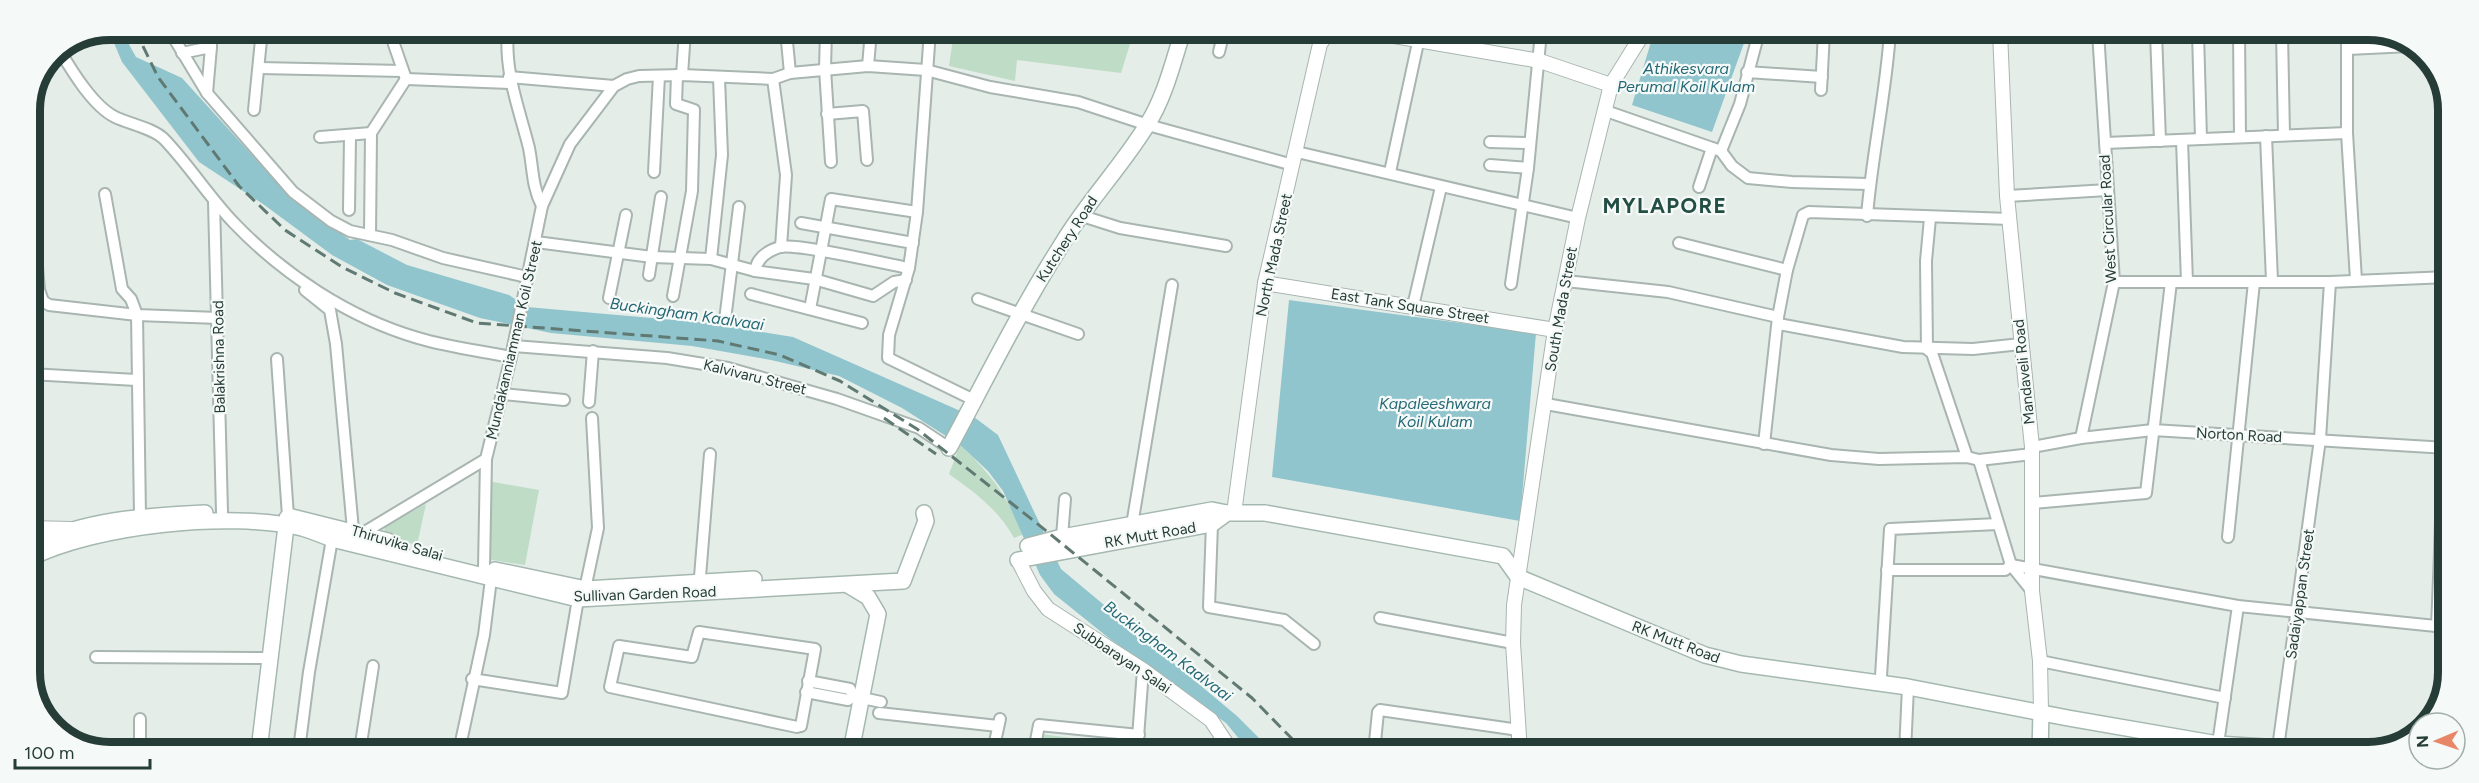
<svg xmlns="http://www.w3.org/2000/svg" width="2479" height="783" viewBox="0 0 2479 783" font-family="Figtree,sans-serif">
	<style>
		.green { fill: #bfdcc7 }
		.water { fill: #91c5cd }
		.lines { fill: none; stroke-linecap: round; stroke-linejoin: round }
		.minor-casing { stroke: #a8b5b0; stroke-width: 14 }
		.tertiary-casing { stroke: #a8b5b0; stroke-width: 16 }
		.secondary-casing { stroke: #a4b8b0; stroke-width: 18 }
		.minor { stroke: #fff; stroke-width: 10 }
		.tertiary { stroke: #fff; stroke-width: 14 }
		.secondary { stroke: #fff; stroke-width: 15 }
		.rail { stroke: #607972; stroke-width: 3; stroke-dasharray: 12 6; stroke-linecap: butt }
		.labels { text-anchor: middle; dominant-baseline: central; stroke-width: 4.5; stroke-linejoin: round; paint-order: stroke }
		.street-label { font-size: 15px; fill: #253d36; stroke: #f5f9f7 }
		.water-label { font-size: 16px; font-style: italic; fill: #236875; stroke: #f5f9f7 }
		.district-label { font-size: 21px; font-weight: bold; letter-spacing: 1.5px; fill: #224e43; stroke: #f5f9f7 }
		.rim { fill: none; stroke: #253d36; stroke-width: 8 }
	</style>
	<rect width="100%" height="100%" fill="#e5ede9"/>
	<!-- green -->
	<g class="green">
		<path d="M954 31H1134L1121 73 1017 60 1015 81 949 66Z"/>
		<path d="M960 445C994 477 1004 493 1024 534L1014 538C999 510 974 492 949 474Z"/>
		<path d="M488 481 539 490 525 565 486 559Z"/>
		<path d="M426 504 417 545 390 538 384 532 385 527Z"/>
		<path d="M1041 734 1102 742 1100 751H1038Z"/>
	</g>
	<!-- water -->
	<g class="water">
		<path d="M121 30 136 57 182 78 289 196 350 240 357 239 407 265 509 295 527 307 708 323 793 337 974 417 998 435 1061 569 1237 716 1273 752H1250L1226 723 1110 639 1054 594 1040 575 1003 491 988 471 960 445 902 408 839 376 771 360 692 346 551 333 480 318 387 285 332 255 263 204 199 162 122 62 109 31Z"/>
		<path d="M1654 32H1748L1712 132 1632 105Z"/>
		<path d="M1289 300 1536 333 1520 521 1272 477Z"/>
	</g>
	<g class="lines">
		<!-- minor casing -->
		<g class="minor-casing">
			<g id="minor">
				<path d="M169 30 207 93 293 192 331 221 350 231 392 240 443 258 527 277"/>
				<path d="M389 30 405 76"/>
				<path d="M508 30C504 72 519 108 529 148 533 168 532 187 542 206"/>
				<path d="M786 31 790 73"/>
				<path d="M826 31 825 69 831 162"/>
				<path d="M930 31 917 212 909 268 889 335 888 358 974 400"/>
				<path d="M1313 32 1324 37"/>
				<path d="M1973 32 1999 36"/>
				<path d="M2156 33 2160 141"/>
				<path d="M2198 33 2201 139"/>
				<path d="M2239 33 2240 137"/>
				<path d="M2282 33 2284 135"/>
				<path d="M2347 33V133L2356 280"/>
				<path d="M2348 49 2410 46"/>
				<path d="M60 51C72 71 93 106 115 117 129 124 153 128 164 139 189 165 209 197 234 223 283 274 349 318 418 338 448 347 481 351 511 357"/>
				<path d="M1219 52 1224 31"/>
				<path d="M182 53 211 47 210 30"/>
				<path d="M868 66 871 31"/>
				<path d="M259 68 403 71"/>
				<path d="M1747 72 1822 77"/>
				<path d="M682 75 685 31"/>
				<path d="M509 77 614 86"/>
				<path d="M406 79 510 83"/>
				<path d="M773 79 786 175 781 247"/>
				<path d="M1821 90 1824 32"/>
				<path d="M207 93 211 47"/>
				<path d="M254 110 262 30"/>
				<path d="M1606 111 1721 151 1732 166 1748 178 1792 182 1869 184"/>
				<path d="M827 114 863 111 867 160"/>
				<path d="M2266 136 2272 281"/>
				<path d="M320 137 371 133"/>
				<path d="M2182 140 2187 282"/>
				<path d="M1490 142 1528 143"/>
				<path d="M2105 143 2347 133"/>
				<path d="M1721 151 1740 104 1759 32"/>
				<path d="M1297 152 1578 218"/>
				<path d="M1490 165 1528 168"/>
				<path d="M654 172 659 76"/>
				<path d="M1390 172 1419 38"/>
				<path d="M30 185 39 290 43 301 49 305 137 315 218 318"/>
				<path d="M1699 187 1712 148"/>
				<path d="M105 194 122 289 131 299 137 315 140 516"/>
				<path d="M2007 196 2108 190"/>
				<path d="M214 202 222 512"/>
				<path d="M349 210 350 136"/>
				<path d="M1079 215 1120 228 1226 246"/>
				<path d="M1867 216C1872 154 1886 94 1890 32"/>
				<path d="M1930 218 1926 261 1927 349 1932 353 1967 457"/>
				<path d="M801 223 913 243"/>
				<path d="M370 235 371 133 406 79"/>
				<path d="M536 242 652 257 711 259 755 271 814 279 873 296 894 282 906 280"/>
				<path d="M1679 243 1787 270"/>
				<path d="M711 259 722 155 719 78"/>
				<path d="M755 271C757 258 767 251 780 247 798 243 886 264 909 268"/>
				<path d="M649 275 661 197"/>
				<path d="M1566 281 1668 292 1778 317"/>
				<path d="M2114 282H2330L2448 277"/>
				<path d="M1511 284 1528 168 1541 32"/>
				<path d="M305 290 330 310 336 344 353 530"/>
				<path d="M751 294 862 323"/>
				<path d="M673 296 692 191 694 110 676 104 677 75"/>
				<path d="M609 298 626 215"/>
				<path d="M978 299 1078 334"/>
				<path d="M1413 306 1441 187"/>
				<path d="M810 309 831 199 917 212"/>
				<path d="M725 320 739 207"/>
				<path d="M1778 324 1903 347 1973 349 2021 344"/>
				<path d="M514 346 667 358 728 368 837 399 919 428 949 448"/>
				<path d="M277 359 288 516"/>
				<path d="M30 374 136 380"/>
				<path d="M503 394 564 400"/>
				<path d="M589 402 593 351"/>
				<path d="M1546 404 1831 455 1879 459 1967 457 1979 460 2032 454"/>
				<path d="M2081 438 2114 282 2098 32"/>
				<path d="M1764 444 1778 317 1787 270 1803 215 1809 212 2010 219"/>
				<path d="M2032 447 2081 438 2153 430 2447 448"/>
				<path d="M1979 460 2011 565 2032 591"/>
				<path d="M2033 503 2146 493 2171 282"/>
				<path d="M1212 524 1209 607 1284 620 1314 644"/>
				<path d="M1132 525 1172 285"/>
				<path d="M361 537 363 533 486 459 511 357 542 206 570 144 614 86 627 79 639 76 682 75 773 79 790 73 868 66 926 70 990 87 1078 102 1148 125 1293 165"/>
				<path d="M1062 537 1065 499"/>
				<path d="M2228 537 2254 282"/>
				<path d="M484 568 486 459"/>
				<path d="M1887 570H2005L2011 565 2238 606 2446 627"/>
				<path d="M585 589 598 528 592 418"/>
				<path d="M699 589 710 454"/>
				<path d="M1380 618 1513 643"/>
				<path d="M2437 627C2445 448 2447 271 2444 93"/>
				<path d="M699 632 815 649 801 726 797 727 610 687 619 646 692 657Z"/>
				<path d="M96 657 270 658"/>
				<path d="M2040 661 2225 698"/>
				<path d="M1881 676 1890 529 1998 524"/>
				<path d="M472 679 562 693 578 599"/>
				<path d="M808 681 850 689 853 696"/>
				<path d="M806 692 848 700 853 696 881 702"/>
				<path d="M879 713 998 726"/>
				<path d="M2218 744 2238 606"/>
				<path d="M2278 748 2320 439 2330 282"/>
				<path d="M140 750V719"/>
				<path d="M299 750 309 672 332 539"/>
				<path d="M360 750 373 666"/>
				<path d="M459 751 484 635 491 579"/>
				<path d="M993 751 1000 719"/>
				<path d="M1034 751 1039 725 1139 735"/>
				<path d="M1137 751 1143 670"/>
				<path d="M1374 752 1378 712 1380 710 1519 730"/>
				<path d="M1905 752 1908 687"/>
			</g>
		</g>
		<!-- tertiary casing -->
		<g class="tertiary-casing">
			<g id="tertiary">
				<path d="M1371 32 1540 61 1611 85"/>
				<path d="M2000 32 2007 196 2032 447V591L2040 661 2041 711"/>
				<path d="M1265 283 1555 330"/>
				<path d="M1234 513 1265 283 1320 44 1328 32"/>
				<path d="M30 528 71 529"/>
				<path d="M1018 560 1034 591 1048 609 1143 670 1211 720 1232 752"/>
				<path d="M1520 752 1513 643 1514 605 1555 330 1578 218 1611 85 1644 32"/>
			</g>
		</g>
		<!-- secondary casing -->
		<g class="secondary-casing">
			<g id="secondary">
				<path d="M949 448C986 379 1020 310 1062 244 1087 202 1122 166 1147 125 1165 97 1173 62 1183 31"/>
				<path d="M292 517 388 541"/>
				<path d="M1028 546 1062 537 1212 510 1227 513"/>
				<path d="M30 547C84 519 146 516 205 513"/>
				<path d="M30 558C96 525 230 511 302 528 312 531 322 535 332 539L578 599 903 581 926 521 924 513"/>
				<path d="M1018 560 1212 524 1227 513H1265L1503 556 1518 577 1705 655 1741 664 1908 687 2068 718 2218 744 2357 753"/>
				<path d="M495 570 586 589 754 579"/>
				<path d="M848 585 868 597 878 614 851 751"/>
				<path d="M259 750 287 518"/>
				<path d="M2040 753 2041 711"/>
			</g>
		</g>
		<!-- minor -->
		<use href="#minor" class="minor"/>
		<!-- tertiary -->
		<use href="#tertiary" class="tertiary"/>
		<!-- secondary -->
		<use href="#secondary" class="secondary"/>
		<!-- rail -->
		<g class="rail">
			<path d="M135 30 158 77 239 186 285 230 342 267 395 293 477 323 718 341 780 355 840 381 917 429 1034 521 1252 698 1305 752"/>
			<path d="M884 418 936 454"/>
		</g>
	</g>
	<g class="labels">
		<!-- street labels -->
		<g class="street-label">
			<text transform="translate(2108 219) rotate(-93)">West Circular Road</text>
			<text transform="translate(1067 239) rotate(-57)">Kutchery Road</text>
			<text transform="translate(1274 255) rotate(-78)">North Mada Street</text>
			<text transform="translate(1410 306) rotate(9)">East Tank Square Street</text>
			<text transform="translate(1561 309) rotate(-80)">South Mada Street</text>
			<text transform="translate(514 340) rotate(-77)">Mundakanniamman Koil Street</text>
			<text transform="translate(219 357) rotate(-91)">Balakrishna Road</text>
			<text transform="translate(2024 372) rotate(-96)">Mandaveli Road</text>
			<text transform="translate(755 377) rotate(14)">Kalvivaru Street</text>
			<text transform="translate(2239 435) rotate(3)">Norton Road</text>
			<text transform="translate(1150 535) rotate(-10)">RK Mutt Road</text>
			<text transform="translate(397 543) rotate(16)">Thiruvika Salai</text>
			<text transform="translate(645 594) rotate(-2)">Sullivan Garden Road</text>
			<text transform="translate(2300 594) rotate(-82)">Sadaiyappan Street</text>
			<text transform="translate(1676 642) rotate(21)">RK Mutt Road</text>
			<text transform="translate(1122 658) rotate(34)">Subbarayan Salai</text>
		</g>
		<!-- water labels -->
		<g class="water-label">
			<text x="1686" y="68">Athikesvara<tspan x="1686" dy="18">Perumal Koil Kulam</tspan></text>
			<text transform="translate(687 314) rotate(8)">Buckingham Kaalvaai</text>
			<text x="1435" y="403">Kapaleeshwara<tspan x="1435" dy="18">Koil Kulam</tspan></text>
			<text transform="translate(1168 651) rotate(37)">Buckingham Kaalvaai</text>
		</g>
		<!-- district labels -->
		<g class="district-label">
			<text x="1665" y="205">MYLAPORE</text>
		</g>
	</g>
	<!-- crop -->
	<path d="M0 0H2479V783H0ZM110 40H2368A70 70 0 0 1 2438 110V672A70 70 0 0 1 2368 742H110A70 70 0 0 1 40 672V110A70 70 0 0 1 110 40Z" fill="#f5f9f7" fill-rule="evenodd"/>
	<path class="rim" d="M110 40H2368A70 70 0 0 1 2438 110V672A70 70 0 0 1 2368 742H110A70 70 0 0 1 40 672V110A70 70 0 0 1 110 40Z"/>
	<!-- north arrow -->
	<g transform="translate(2437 741) rotate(268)"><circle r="28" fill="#f5f9f7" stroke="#a2aeaa" stroke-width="1.5"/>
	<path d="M0-4.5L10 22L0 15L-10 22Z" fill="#e88668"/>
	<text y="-9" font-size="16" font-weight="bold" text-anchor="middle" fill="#253d36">N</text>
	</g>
	<!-- scale -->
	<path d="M15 759v9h135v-9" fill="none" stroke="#253d36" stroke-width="3"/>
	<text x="24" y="759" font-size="18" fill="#253d36" stroke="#f5f9f7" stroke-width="4.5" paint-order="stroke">100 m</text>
</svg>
